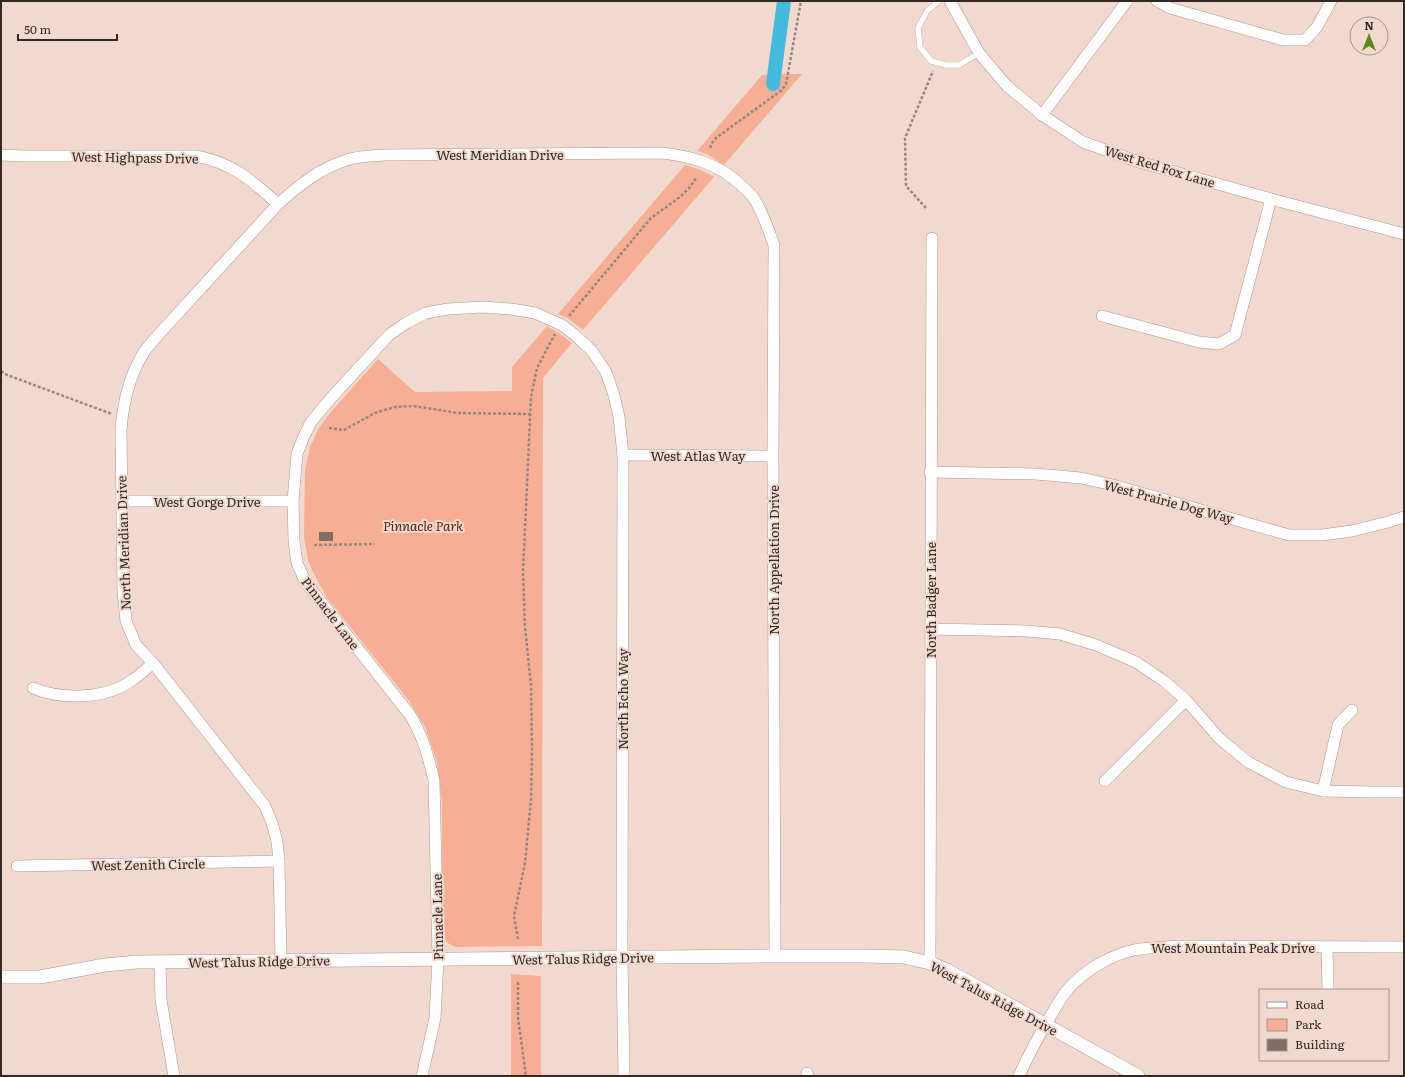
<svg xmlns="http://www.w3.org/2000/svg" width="1405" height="1077" viewBox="0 0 1405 1077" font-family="Literata,serif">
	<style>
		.green { fill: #f6af94 }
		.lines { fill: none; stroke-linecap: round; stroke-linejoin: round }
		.canal { stroke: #44badd; stroke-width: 14 }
		.building { fill: #826d65 }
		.service-casing { stroke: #ae978f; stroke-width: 6 }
		.minor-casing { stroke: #ae978f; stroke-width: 12 }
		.tertiary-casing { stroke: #ae978f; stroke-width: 14 }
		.path { stroke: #988680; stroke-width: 2.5; stroke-dasharray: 3 2; stroke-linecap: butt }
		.service { stroke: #fff; stroke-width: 5.5 }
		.minor { stroke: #fff; stroke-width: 11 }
		.tertiary { stroke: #fff; stroke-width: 13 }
		.labels { text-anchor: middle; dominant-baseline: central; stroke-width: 4; stroke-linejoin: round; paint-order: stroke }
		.street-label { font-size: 13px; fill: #322925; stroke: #f2d9d0 }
		.park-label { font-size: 13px; font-style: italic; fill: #58220a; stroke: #f2d9d0 }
	</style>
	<rect width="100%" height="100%" fill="#f2d9d0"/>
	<!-- green -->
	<g class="green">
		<path d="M787 74H802L724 165 707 154 697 151 762 75Z"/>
		<path d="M685 165 701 170 714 177 583 330 567 318 558 314Z"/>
		<path d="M547 326 562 335 572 343 543 378 542 946 456 947C447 944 445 941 442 932V801L437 762 425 727 409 701 327 598 313 572 308 560 304 537 305 471 310 447 319 428 330 413 378 359 415 392 512 391V367Z"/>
		<path d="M511 974 541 976V1076H511Z"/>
	</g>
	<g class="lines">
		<!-- canal -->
		<path class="canal" d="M773 84 784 1"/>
	</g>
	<!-- building -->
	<rect class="building" x="319" y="532" width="14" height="9"/>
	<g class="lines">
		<!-- service casing -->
		<g class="service-casing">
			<path id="service" d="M939 1 927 11 918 28 920 47 931 61 946 65H959L979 53"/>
		</g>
		<!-- minor casing -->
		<g class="minor-casing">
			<g id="minor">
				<path d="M950 1 979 53 1007 86 1042 115 1083 142 1139 162 1271 199 1404 234"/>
				<path d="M1157 1 1170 8 1283 40H1305L1317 27 1331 1"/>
				<path d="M1042 115 1127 1"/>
				<path d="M1 155 24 156H196C233 163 251 180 278 204"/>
				<path d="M1102 316 1199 342 1219 344 1235 335 1271 199"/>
				<path d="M623 455 773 456"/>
				<path d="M930 472 1036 474 1081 478 1113 485 1289 535H1322L1352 531 1388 522 1404 517"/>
				<path d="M122 501H293"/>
				<path d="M930 629 1027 631 1060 634 1096 645 1136 662 1164 681 1186 700 1219 738 1248 762 1286 782 1323 791 1373 792H1404"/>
				<path d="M33 688C61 700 106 699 131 681 139 676 146 669 153 663"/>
				<path d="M1105 781 1186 700"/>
				<path d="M1323 791 1338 725 1352 710"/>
				<path d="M17 866 279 861"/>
				<path d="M1327 947 1328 990"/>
				<path d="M281 960 279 861 277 841 272 823 265 806 153 663 136 645 126 621 123 592 121 430C123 403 129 376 144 352 149 345 155 339 160 333L278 204C298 186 320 168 347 160 358 156 372 156 384 155L663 153C694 157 719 164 742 186 745 189 750 193 753 197 763 212 768 229 774 245L773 456 775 956"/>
				<path d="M160 962 161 1000 174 1076"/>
				<path d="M930 963 932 238"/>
				<path d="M807 1073 808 1076"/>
				<path d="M422 1076 435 1018 438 959 434 780C428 756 423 736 410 715L306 583 297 563 294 541 293 501 297 454 304 436 311 422 331 398 389 335 406 323 426 313 448 309 483 307 511 309 535 313 562 325 575 335 592 351 606 372 614 395 619 417 623 455 622 958 624 1076"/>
				<path d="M1019 1076C1028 1056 1038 1037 1049 1019 1055 1008 1061 997 1069 988 1085 970 1111 955 1134 950 1150 947 1165 947 1180 946L1404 947"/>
			</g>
		</g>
		<!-- tertiary casing -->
		<g class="tertiary-casing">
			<path id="tertiary" d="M1 977H40L105 965 137 962 775 956H866L904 957 930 963 947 970 1138 1076"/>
		</g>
		<!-- path -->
		<g class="path">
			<path d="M710 148 712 143 716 138 782 90 786 84 801 1"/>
			<path d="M926 208 906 186 905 138 933 71"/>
			<path d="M569 316 651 218 680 197 689 188 697 177"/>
			<path d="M1 371 7 375 112 414"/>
			<path d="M329 428 344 430 375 413 395 407 414 406 458 413 530 414"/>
			<path d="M314 545 375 544"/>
			<path d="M518 939 514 916 525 863 531 800 532 750 531 685 525 627 523 572 531 397 537 368 555 334"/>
			<path d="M518 982V1018L526 1076"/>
		</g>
		<!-- service -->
		<use href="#service" class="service"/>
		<!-- minor -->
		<use href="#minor" class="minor"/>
		<!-- tertiary -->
		<use href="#tertiary" class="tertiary"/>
	</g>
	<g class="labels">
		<!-- street labels -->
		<g class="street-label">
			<text x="500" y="154">West Meridian Drive</text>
			<text transform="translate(135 157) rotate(1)">West Highpass Drive</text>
			<text transform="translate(1160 166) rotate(17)">West Red Fox Lane</text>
			<text x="698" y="455">West Atlas Way</text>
			<text x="207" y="501">West Gorge Drive</text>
			<text transform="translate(1169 501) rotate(15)">West Prairie Dog Way</text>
			<text transform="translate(123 543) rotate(-92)">North Meridian Drive</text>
			<text transform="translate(773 560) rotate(-90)">North Appellation Drive</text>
			<text transform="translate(930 600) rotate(-90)">North Badger Lane</text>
			<text transform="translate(331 613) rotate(53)">Pinnacle Lane</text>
			<text transform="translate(622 699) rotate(-90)">North Echo Way</text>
			<text transform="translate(148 864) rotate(-1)">West Zenith Circle</text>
			<text transform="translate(437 917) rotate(-91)">Pinnacle Lane</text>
			<text x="1233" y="947">West Mountain Peak Drive</text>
			<text transform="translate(583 958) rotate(-1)">West Talus Ridge Drive</text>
			<text transform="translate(259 961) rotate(-1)">West Talus Ridge Drive</text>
			<text transform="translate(994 998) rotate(28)">West Talus Ridge Drive</text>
		</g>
		<!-- park labels -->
		<g class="park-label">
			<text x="423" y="525">Pinnacle Park</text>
		</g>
	</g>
	<!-- border -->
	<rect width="1405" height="1077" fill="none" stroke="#322925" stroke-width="4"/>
	<!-- legend -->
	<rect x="1259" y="989" width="130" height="72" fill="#f2d9d0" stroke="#a5938c"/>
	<rect x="1267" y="1002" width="20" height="6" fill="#ffffff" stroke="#a5938c"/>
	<text x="1295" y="1009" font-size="12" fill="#322925">Road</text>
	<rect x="1267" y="1019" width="20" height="12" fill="#f6af94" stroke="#a5938c"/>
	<text x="1295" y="1029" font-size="12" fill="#322925">Park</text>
	<rect x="1267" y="1039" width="20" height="12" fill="#826d65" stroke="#a5938c"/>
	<text x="1295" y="1049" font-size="12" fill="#322925">Building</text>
	<!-- north arrow -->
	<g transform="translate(1369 36)"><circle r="19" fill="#f2d9d0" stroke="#a5938c"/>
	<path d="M0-3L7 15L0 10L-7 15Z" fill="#5d8816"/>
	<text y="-6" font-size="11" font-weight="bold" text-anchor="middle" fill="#322925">N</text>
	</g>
	<!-- scale -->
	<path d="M18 34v6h99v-6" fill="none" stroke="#322925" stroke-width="2"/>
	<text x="24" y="34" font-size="12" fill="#322925" stroke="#f2d9d0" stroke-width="3" paint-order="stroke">50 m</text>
</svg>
